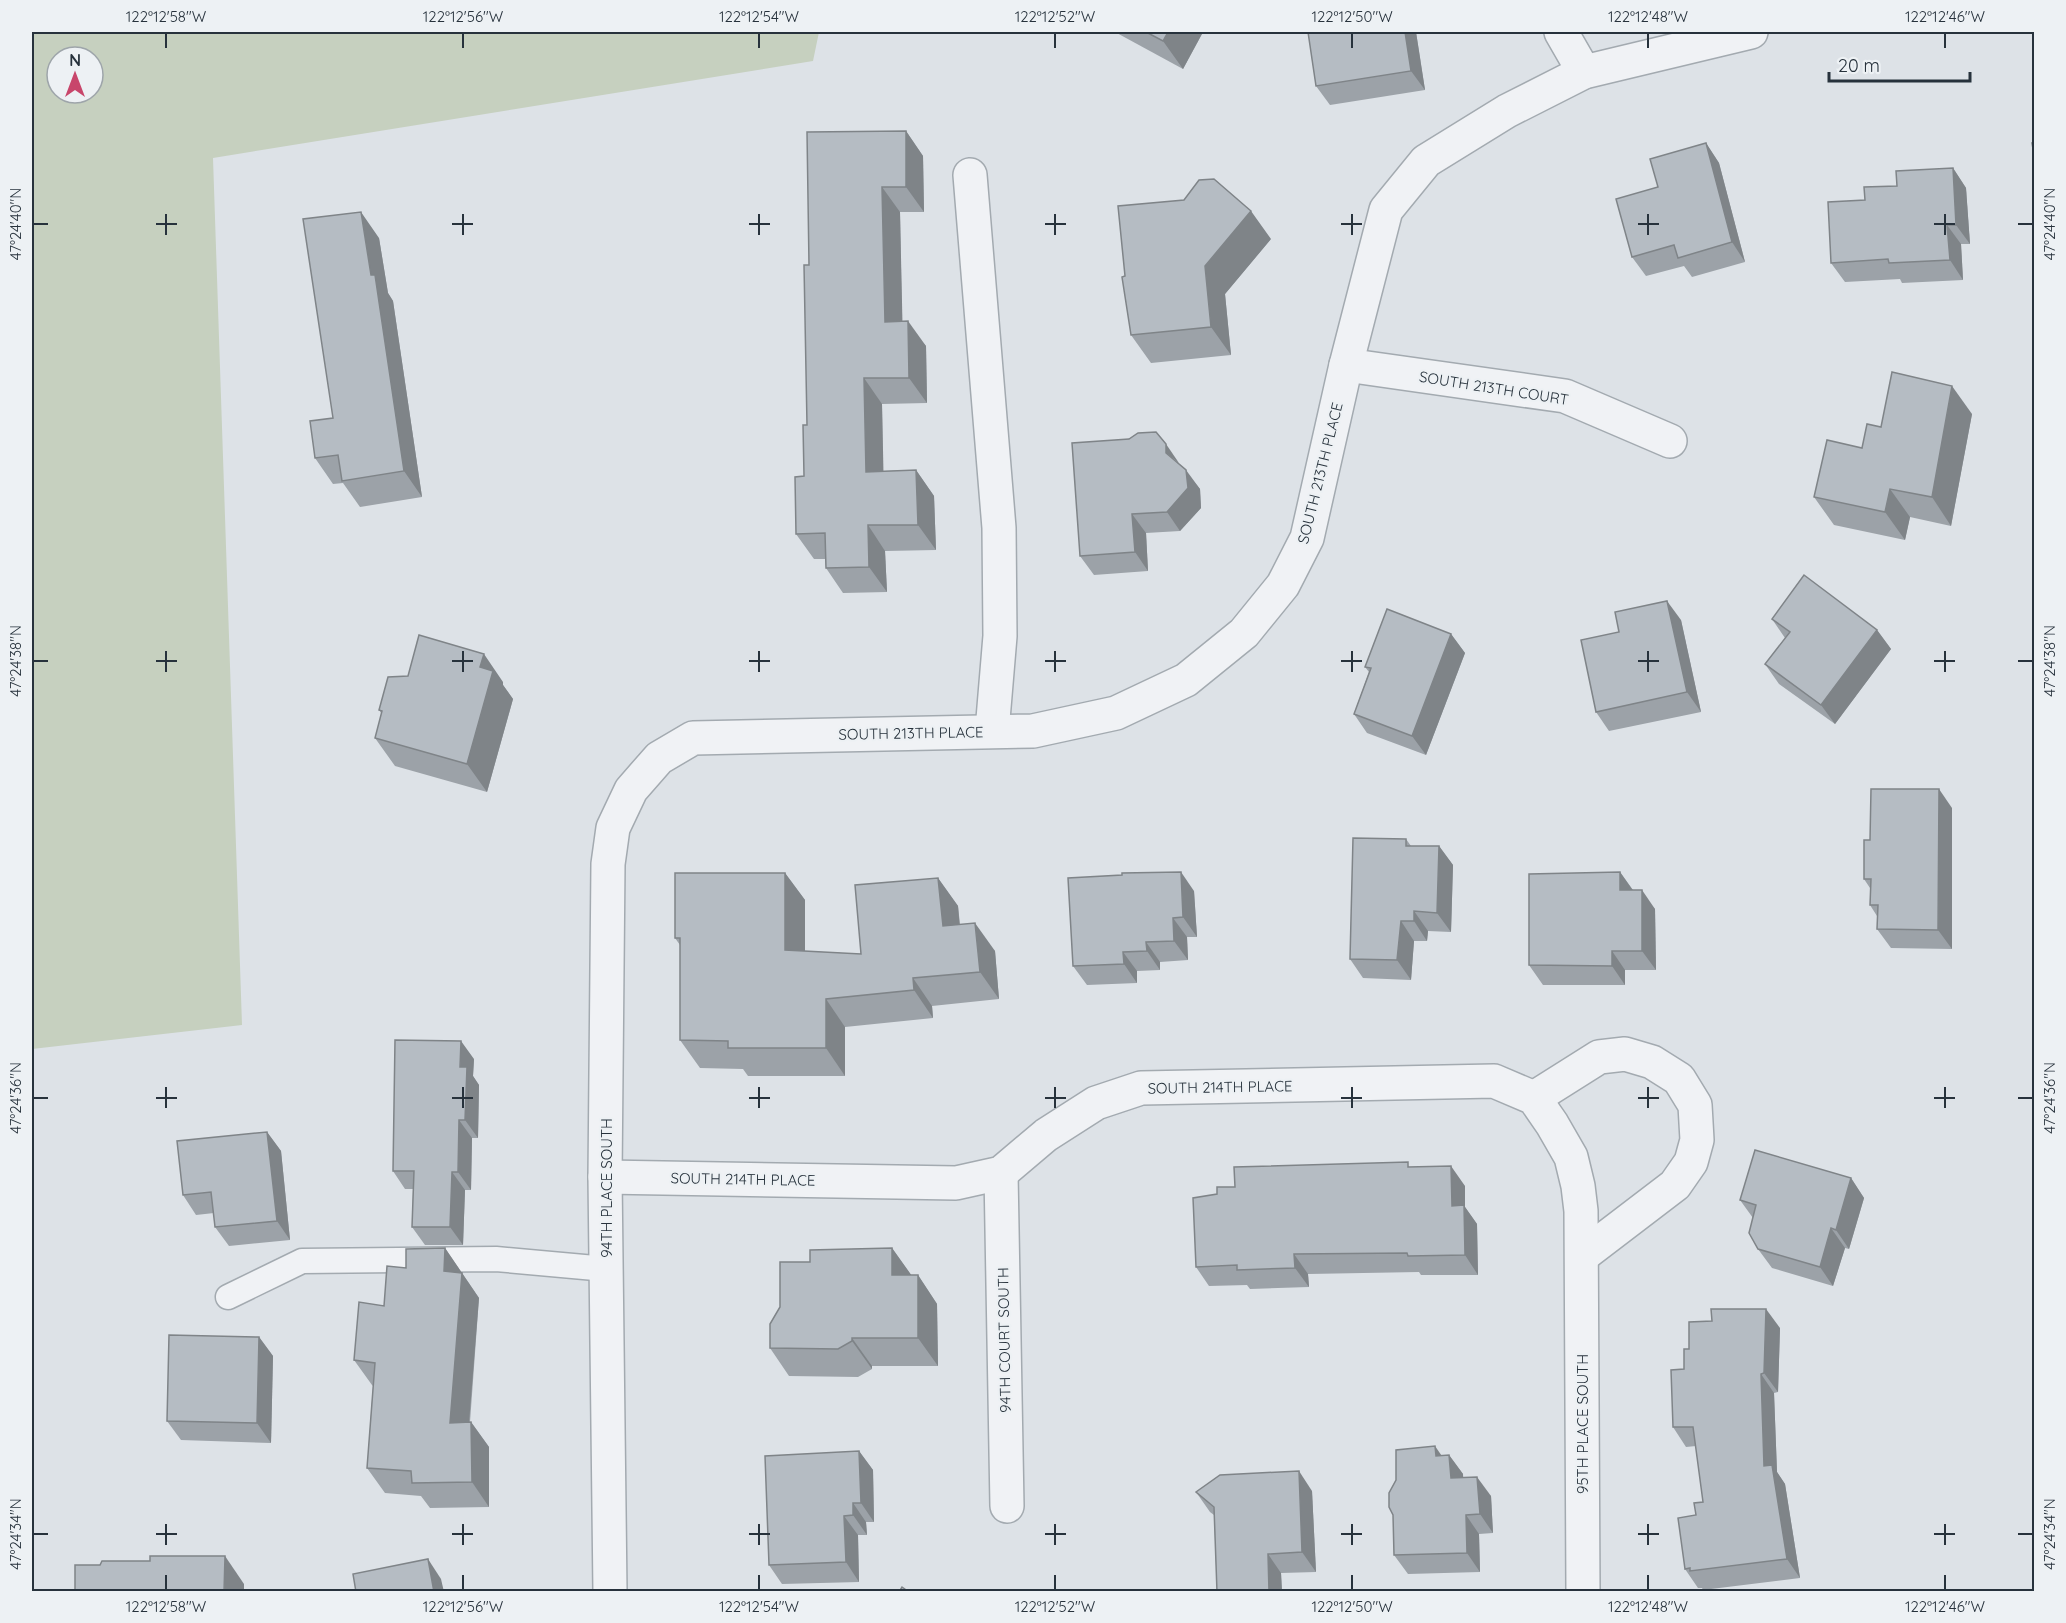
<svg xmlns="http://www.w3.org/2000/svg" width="2066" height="1623" viewBox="0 0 2066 1623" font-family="Quicksand,sans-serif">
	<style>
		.green { fill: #c6d0bf; fill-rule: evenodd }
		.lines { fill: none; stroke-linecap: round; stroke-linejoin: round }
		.lane-casing { stroke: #a3aab0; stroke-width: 27 }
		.street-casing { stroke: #a3aab0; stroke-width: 36 }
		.lane { stroke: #f0f2f5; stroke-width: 24 }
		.street { stroke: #f0f2f5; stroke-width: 33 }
		.wall { fill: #9ca2a8 }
		.shaded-wall { fill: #7f8488 }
		.building { fill: #b5bcc3; stroke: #7f8488; stroke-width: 1.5 }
		.ticks { fill: none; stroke: #27323c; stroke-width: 2 }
		.labels { text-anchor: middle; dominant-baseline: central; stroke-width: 4.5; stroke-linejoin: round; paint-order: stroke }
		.street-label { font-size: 15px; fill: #27323c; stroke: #edf1f4 }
		.neatline { fill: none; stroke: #27323c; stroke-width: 2 }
		.ticks-label { font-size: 15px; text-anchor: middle; fill: #27323c }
	</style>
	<rect width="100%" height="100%" fill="#dde2e7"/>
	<!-- green -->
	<path class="green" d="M32 32H819L813 61 213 158 242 1025 32 1049ZM57 57H93V93H57Z"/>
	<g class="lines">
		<!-- lane casing -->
		<g class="lane-casing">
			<path id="lane" d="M228 1297 302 1261 496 1259 606 1269"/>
		</g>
		<!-- street casing -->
		<g class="street-casing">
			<g id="street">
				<path d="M1561 32 1584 72"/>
				<path d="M970 175 999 528 1000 636 992 731"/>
				<path d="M1346 365 1565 396 1670 441"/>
				<path d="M1534 1098 1599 1057 1625 1054 1652 1062 1679 1079 1695 1105 1697 1140 1691 1162 1675 1185 1582 1256"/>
				<path d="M1001 1173 1007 1506"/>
				<path d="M605 1177 956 1183 1001 1173 1046 1135 1096 1103 1141 1088 1494 1081 1534 1098 1552 1124 1571 1157 1578 1186 1581 1211 1583 1592"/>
				<path d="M610 1592 605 1177 608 864 613 828 631 790 659 758 693 738 1033 731 1116 713 1186 680 1244 633 1283 585 1307 538 1346 365 1386 210 1426 161 1507 111 1584 72 1751 32"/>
			</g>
		</g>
		<!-- lane -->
		<use href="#lane" class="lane"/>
		<!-- street -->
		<use href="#street" class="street"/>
	</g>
	<!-- wall -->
	<g class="wall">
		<path d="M1115 32H1203L1183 69Z"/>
		<path d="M1308 32H1416L1425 90 1330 105 1316 86Z"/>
		<path d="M906 131 923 156 924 212H900L902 321 926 346 927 403 882 404 883 471 916 470 934 496 936 550 885 551 887 592 843 593 826 568 825 559H814L796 534 804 476 807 425 809 265Z"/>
		<path d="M1706 143 1719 163 1745 262 1692 277 1684 266 1646 276 1632 257 1658 187Z"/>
		<path d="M1953 168 1966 188 1970 244H1961L1963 280 1902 283 1900 279 1845 282 1831 263 1865 200 1897 186Z"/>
		<path d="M379 238 388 293 393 301 422 497 360 507 343 483 333 484 315 458 333 418Z"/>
		<path d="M1271 239 1225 294 1231 355 1151 363 1131 335Z"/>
		<path d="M1972 414 1951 526 1910 517 1905 540 1834 525 1814 497 1881 427Z"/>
		<path d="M1179 464 1200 489 1201 508 1180 531 1146 533 1148 571 1094 575 1080 556Z"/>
		<path d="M1772 619 1877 630 1891 649 1835 724 1779 684 1765 664 1785 638Z"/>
		<path d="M1681 620 1701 712 1609 731 1596 712Z"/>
		<path d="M1451 634 1465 653 1426 755 1367 733 1354 714 1369 672 1365 667Z"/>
		<path d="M503 682V685L513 699 487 792 395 766 375 738 382 714 379 710Z"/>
		<path d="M1952 808V949L1891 948 1877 929V916L1870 905V888L1864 879 1870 840Z"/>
		<path d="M1406 839 1411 846H1439L1453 865 1451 932 1428 931 1427 941H1414L1411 980 1363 978 1350 959Z"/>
		<path d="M1620 872 1633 890 1655 909 1656 970H1625V985H1543L1529 965Z"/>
		<path d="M785 873 805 900V951L861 954 938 878 958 906 960 924 995 951 999 999 932 1006 933 1018 845 1027V1076H748L743 1069 700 1068 680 1040V945L675 938Z"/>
		<path d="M1194 891 1197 937H1187L1188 960 1160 962V970L1137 971V983L1087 985 1073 966Z"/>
		<path d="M474 1059 473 1076 479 1085 478 1138H472L471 1190H465L463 1245H425L412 1227 413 1189H405L393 1171Z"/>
		<path d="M267 1132 281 1151 290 1240 229 1246 215 1227 214 1213 196 1215 183 1195Z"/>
		<path d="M1411 1167 1465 1186V1207L1477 1224 1478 1275H1421L1419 1272 1308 1274 1309 1287 1250 1289 1247 1285 1209 1286 1196 1267 1217 1194 1235 1187Z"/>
		<path d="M1851 1178 1864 1198 1849 1249 1845 1248 1833 1286 1772 1268 1758 1249 1753 1218 1740 1200Z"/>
		<path d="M445 1248 479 1298 470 1422H471L489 1447V1507L430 1508 421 1496 385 1493 367 1468 373 1386 372 1385 354 1360 406 1268Z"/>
		<path d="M892 1248 911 1275H918L937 1304 938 1366H872V1369L858 1377 789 1376 770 1348 810 1262Z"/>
		<path d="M1780 1328 1778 1392 1774 1393 1777 1472 1785 1484 1800 1578 1703 1590 1702 1588H1698L1685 1569 1696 1515 1703 1502 1696 1446 1686 1447 1673 1427 1689 1349Z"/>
		<path d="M259 1337 273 1356 271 1443 181 1440 167 1421Z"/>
		<path d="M859 1451 873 1470 874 1522H866L867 1535H858L859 1582 782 1584 769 1565Z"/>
		<path d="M1441 1455H1449L1463 1474V1478L1491 1496 1493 1533 1479 1534 1480 1572 1408 1574 1394 1555Z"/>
		<path d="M1312 1491 1316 1572 1281 1573 1282 1592H1217L1214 1515 1210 1512 1196 1492Z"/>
	</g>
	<!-- shaded-wall -->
	<g class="shaded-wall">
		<path d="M1168 32H1203L1183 69 1163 41Z"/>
		<path d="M1405 32H1416L1425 90 1411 71Z"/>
		<path d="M906 131 923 156 924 212 906 187Z"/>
		<path d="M1706 143 1719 163 1745 262 1732 242Z"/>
		<path d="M1953 168 1966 188 1970 244 1956 225Z"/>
		<path d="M882 187 900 212 903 347 885 322Z"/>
		<path d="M1251 211 1271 239 1225 294 1231 355 1211 327 1205 266Z"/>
		<path d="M361 212 379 238 388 293 393 301 422 497 404 471 371 275Z"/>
		<path d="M1947 225 1961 244 1963 280 1950 260Z"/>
		<path d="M908 321 926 346 927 403 909 378Z"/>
		<path d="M864 378 882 404 884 497 866 472Z"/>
		<path d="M1952 386 1972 414 1951 526 1932 497Z"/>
		<path d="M1166 444 1179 463 1166 453Z"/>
		<path d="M916 470 934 496 936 550 918 525Z"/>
		<path d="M1186 470 1200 489 1201 508 1180 531 1167 512Z"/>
		<path d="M1890 489 1910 517 1905 540 1885 512Z"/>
		<path d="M1132 514 1146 533 1148 571 1135 552Z"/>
		<path d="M868 525 885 551 887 592 869 567Z"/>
		<path d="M1667 601 1681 620 1701 712 1687 692Z"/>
		<path d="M1877 630 1891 649 1835 724 1821 705Z"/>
		<path d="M1451 634 1465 653 1426 755 1412 736Z"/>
		<path d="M484 654 503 682V685L513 699 487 792 467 764 480 667Z"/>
		<path d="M1939 789 1952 808V949L1938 930Z"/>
		<path d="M1439 846 1453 865 1451 932 1437 913Z"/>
		<path d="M1181 872 1194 891 1197 937 1183 917Z"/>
		<path d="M1620 872 1634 892 1620 890Z"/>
		<path d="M785 873 805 900V977L785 950Z"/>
		<path d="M938 878 958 906 962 954 943 926Z"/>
		<path d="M1642 890 1655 909 1656 970 1642 951Z"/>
		<path d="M1414 911 1428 931 1427 941 1414 921Z"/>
		<path d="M1173 918 1187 937 1188 960 1174 941Z"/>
		<path d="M1401 921 1414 941 1411 980 1397 960Z"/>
		<path d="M975 923 995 951 999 999 980 972Z"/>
		<path d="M1146 942 1160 962V970L1147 951Z"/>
		<path d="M1612 951 1625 970V985L1612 966Z"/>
		<path d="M1123 952 1137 971V983L1124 964Z"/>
		<path d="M913 978 932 1006 933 1018 914 990Z"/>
		<path d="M826 999 845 1027V1076L826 1048Z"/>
		<path d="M461 1041 474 1059 473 1076 479 1085 478 1138 465 1120 460 1067Z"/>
		<path d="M459 1120 472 1138 471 1190 458 1172Z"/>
		<path d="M267 1132 281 1151 290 1240 277 1221Z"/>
		<path d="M1451 1166 1465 1186V1207L1477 1224 1478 1275 1465 1255 1452 1206Z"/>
		<path d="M452 1172 465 1190 463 1245 450 1227Z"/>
		<path d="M1851 1178 1864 1198 1849 1249 1836 1230Z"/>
		<path d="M1831 1228 1845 1248 1833 1286 1820 1267Z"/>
		<path d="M445 1248 479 1298 467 1448 450 1423 444 1271Z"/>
		<path d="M892 1248 912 1276 892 1275Z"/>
		<path d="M1294 1254 1308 1274 1309 1287 1295 1268Z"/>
		<path d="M918 1275 937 1304 938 1366 918 1338Z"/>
		<path d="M1766 1309 1780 1328 1778 1392 1764 1373Z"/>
		<path d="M259 1337 273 1356 271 1443 257 1423Z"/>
		<path d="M852 1338 872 1366V1369L852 1341Z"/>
		<path d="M1761 1374 1774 1393 1777 1472 1785 1484 1800 1578 1787 1559 1764 1466Z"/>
		<path d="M471 1422 489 1447V1507L472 1482Z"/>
		<path d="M1435 1446 1448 1465 1436 1456Z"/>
		<path d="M859 1451 873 1470 874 1522 861 1503Z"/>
		<path d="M1449 1455 1463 1474 1464 1498 1451 1478Z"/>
		<path d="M1299 1471 1312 1491 1316 1572 1302 1552Z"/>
		<path d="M1477 1477 1491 1496 1493 1533 1480 1514Z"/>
		<path d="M853 1503 866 1522 867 1535 853 1515Z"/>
		<path d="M1466 1515 1479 1534 1480 1572 1467 1553Z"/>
		<path d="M844 1516 858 1535 859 1582 846 1562Z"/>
		<path d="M1268 1554 1281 1573 1282 1592H1269Z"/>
		<path d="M225 1556 244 1584V1592H224Z"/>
		<path d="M428 1559 441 1579 444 1592H434Z"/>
	</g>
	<!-- building -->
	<g class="building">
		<path d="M1146 32H1168L1163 41Z"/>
		<path d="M1308 32H1405L1411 71 1316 86Z"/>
		<path d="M906 131V187H882L885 322 908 321 909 378H864L866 472 916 470 918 525H868L869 567 826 568 825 533 796 534 795 477 804 476 803 425H807L804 265H809L807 132Z"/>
		<path d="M1706 143 1732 242 1678 258 1674 245 1632 257 1616 199 1658 187 1650 159Z"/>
		<path d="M2032 143H2034V155Z"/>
		<path d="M1953 168 1956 225H1947L1950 260 1889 263 1888 259 1831 263 1828 202 1865 200 1864 187 1897 186 1896 171Z"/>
		<path d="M1214 179 1251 211 1205 266 1211 327 1131 335 1122 277 1125 276 1118 206 1184 200 1199 180Z"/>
		<path d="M361 212 371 275H375L404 471 342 481 338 455 315 458 310 421 333 418 303 219Z"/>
		<path d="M1892 372 1952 386 1932 497 1890 489 1885 512 1814 497 1827 440 1862 448 1867 424 1881 427Z"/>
		<path d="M1156 432 1166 444V453L1186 470 1188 488 1167 512 1132 514 1135 552 1080 556 1072 443 1129 439 1138 433Z"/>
		<path d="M1804 575 1877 630 1821 705 1765 664 1790 632 1772 619Z"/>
		<path d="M1667 601 1687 692 1596 712 1581 640 1619 632 1615 612Z"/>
		<path d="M1387 609 1451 634 1412 736 1354 714 1371 668 1365 667Z"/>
		<path d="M419 635 484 654 480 667 493 671 467 764 375 738 382 711 379 710 388 677 408 676Z"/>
		<path d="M1871 789H1939L1938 930 1877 929 1878 905H1870L1871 879H1864V840H1870Z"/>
		<path d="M1353 838 1406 839V846H1439L1437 913 1414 911V921H1401L1397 960 1350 959Z"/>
		<path d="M1181 872 1183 917 1173 918 1174 941 1146 942 1147 951 1123 952 1124 964 1073 966 1068 878 1122 875V873Z"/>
		<path d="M1620 872V890H1642V951H1612V966L1529 965V874Z"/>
		<path d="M675 873H785V950L861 954 855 885 938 878 943 926 975 923 980 972 913 978 914 990 826 999V1048H728V1041L680 1040V938H675Z"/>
		<path d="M395 1040 461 1041 460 1067H467L465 1120H459L458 1172H452L450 1227H412L414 1171H393Z"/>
		<path d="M267 1132 277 1221 215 1227 211 1192 183 1195 177 1141Z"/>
		<path d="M1755 1150 1851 1178 1836 1230 1831 1228 1820 1267 1758 1249 1749 1233 1756 1205 1740 1200Z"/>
		<path d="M1408 1162V1167L1451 1166 1452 1206 1464 1205 1465 1255 1408 1256 1407 1253 1294 1254 1295 1268 1237 1270V1265L1196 1267 1193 1198 1217 1194V1187H1235L1234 1167Z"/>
		<path d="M445 1248 444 1271 462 1273 450 1423 471 1422 472 1482 412 1483 411 1471 367 1468 375 1363 354 1360 359 1302 384 1306 387 1266 406 1268V1249Z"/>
		<path d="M892 1248V1275H918V1338H852V1341L838 1349 770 1348V1324L780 1307V1262H810V1250Z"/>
		<path d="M1711 1309H1766L1764 1373 1761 1374 1764 1466 1772 1465 1787 1559 1690 1571V1568L1685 1569 1678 1518 1696 1515 1694 1503 1703 1502 1693 1427H1673L1671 1370 1684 1369V1349H1689V1322L1712 1321Z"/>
		<path d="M169 1335 259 1337 257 1423 167 1421Z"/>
		<path d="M1435 1446 1436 1456 1449 1455 1451 1478 1477 1477 1480 1514 1466 1515 1467 1553 1394 1555 1393 1515 1389 1507V1493L1396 1480V1450Z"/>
		<path d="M859 1451 861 1503H853V1515L844 1516 846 1562 769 1565 765 1456Z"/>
		<path d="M1299 1471 1302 1552 1268 1554 1269 1592H1217L1214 1507 1196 1492 1220 1475Z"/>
		<path d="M150 1556H225L224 1592H75V1565H100L102 1561H150Z"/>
		<path d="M428 1559 434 1592H356L353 1574Z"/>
		<path d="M902 1587 909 1592H899Z"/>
	</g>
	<!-- ticks -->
	<path class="ticks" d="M166 33V48M463 33V48M759 33V48M1055 33V48M1352 33V48M1648 33V48M1945 33V48M166 214V235M463 214V235M759 214V235M1055 214V235M1352 214V235M1648 214V235M1945 214V235M33 224H48M156 224H177M452 224H473M749 224H770M1045 224H1066M1341 224H1362M1638 224H1659M1934 224H1955M2018 224H2033M166 651V672M463 651V672M759 651V672M1055 651V672M1352 651V672M1648 651V672M1945 651V672M33 661H48M156 661H177M452 661H473M749 661H770M1045 661H1066M1341 661H1362M1638 661H1659M1934 661H1955M2018 661H2033M166 1087V1108M463 1087V1108M759 1087V1108M1055 1087V1108M1352 1087V1108M1648 1087V1108M1945 1087V1108M33 1098H48M156 1098H177M452 1098H473M749 1098H770M1045 1098H1066M1341 1098H1362M1638 1098H1659M1934 1098H1955M2018 1098H2033M166 1524V1545M463 1524V1545M759 1524V1545M1055 1524V1545M1352 1524V1545M1648 1524V1545M1945 1524V1545M33 1534H48M156 1534H177M452 1534H473M749 1534H770M1045 1534H1066M1341 1534H1362M1638 1534H1659M1934 1534H1955M2018 1534H2033M166 1575V1590M463 1575V1590M759 1575V1590M1055 1575V1590M1352 1575V1590M1648 1575V1590M1945 1575V1590"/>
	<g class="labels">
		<!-- street labels -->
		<g class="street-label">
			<text transform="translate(1494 388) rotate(9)">SOUTH 213TH COURT</text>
			<text transform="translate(1320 473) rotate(-76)">SOUTH 213TH PLACE</text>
			<text transform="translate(911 733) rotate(-1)">SOUTH 213TH PLACE</text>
			<text transform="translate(1220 1087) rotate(-1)">SOUTH 214TH PLACE</text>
			<text transform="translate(743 1179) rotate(1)">SOUTH 214TH PLACE</text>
			<text transform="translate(606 1188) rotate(-90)">94TH PLACE SOUTH</text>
			<text transform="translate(1004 1340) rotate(-91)">94TH COURT SOUTH</text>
			<text transform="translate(1582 1424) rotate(-90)">95TH PLACE SOUTH</text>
		</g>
	</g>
	<!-- border -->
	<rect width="2066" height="1623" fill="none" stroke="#edf1f4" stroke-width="66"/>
	<!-- north arrow -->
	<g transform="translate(75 75)"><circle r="28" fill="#edf1f4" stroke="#9ea5aa" stroke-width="1.5"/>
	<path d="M0-4.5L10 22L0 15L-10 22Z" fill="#c8466b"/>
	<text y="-9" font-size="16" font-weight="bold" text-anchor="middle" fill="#27323c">N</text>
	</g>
	<!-- scale -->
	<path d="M1829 72v9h141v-9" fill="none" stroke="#27323c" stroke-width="3"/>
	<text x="1838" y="72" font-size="18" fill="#27323c" stroke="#edf1f4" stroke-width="4.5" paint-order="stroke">20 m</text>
	<rect x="33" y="33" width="2000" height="1557" class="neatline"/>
	<g class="ticks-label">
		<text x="166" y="22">122°12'58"W</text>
		<text x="463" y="22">122°12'56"W</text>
		<text x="759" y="22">122°12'54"W</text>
		<text x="1055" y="22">122°12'52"W</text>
		<text x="1352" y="22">122°12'50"W</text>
		<text x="1648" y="22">122°12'48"W</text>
		<text x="1945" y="22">122°12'46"W</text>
		<text transform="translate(16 224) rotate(-90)" y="5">47°24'40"N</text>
		<text transform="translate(2050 224) rotate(-90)" y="5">47°24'40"N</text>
		<text transform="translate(16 661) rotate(-90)" y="5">47°24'38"N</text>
		<text transform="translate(2050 661) rotate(-90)" y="5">47°24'38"N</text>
		<text transform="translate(16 1098) rotate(-90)" y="5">47°24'36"N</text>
		<text transform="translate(2050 1098) rotate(-90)" y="5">47°24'36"N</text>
		<text transform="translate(16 1534) rotate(-90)" y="5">47°24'34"N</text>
		<text transform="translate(2050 1534) rotate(-90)" y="5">47°24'34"N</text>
		<text x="166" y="1612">122°12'58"W</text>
		<text x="463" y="1612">122°12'56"W</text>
		<text x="759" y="1612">122°12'54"W</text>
		<text x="1055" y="1612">122°12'52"W</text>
		<text x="1352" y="1612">122°12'50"W</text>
		<text x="1648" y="1612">122°12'48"W</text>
		<text x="1945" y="1612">122°12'46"W</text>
	</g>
</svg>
